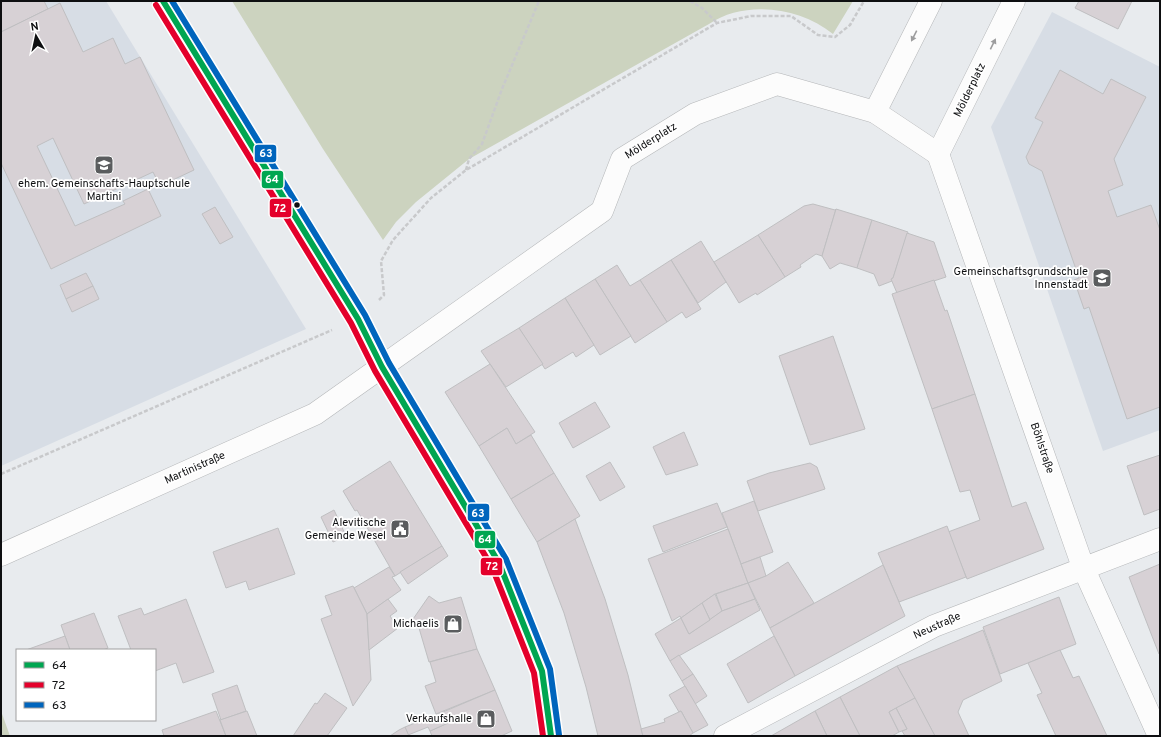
<svg xmlns="http://www.w3.org/2000/svg" width="1161" height="737" viewBox="0 0 1161 737" font-family="Overpass,sans-serif">
	<style>
		.built { fill: #d7dde5 }
		.green { fill: #ccd3bf }
		.building { fill: #d7d1d5; stroke: #bfbfc1 }
		.lines { fill: none; stroke-linecap: round; stroke-linejoin: round }
		.street-casing { stroke: #b5b7b9; stroke-width: 23 }
		.path { stroke: #c8c9cb; stroke-width: 2.5; stroke-dasharray: 4 2; stroke-linecap: butt }
		.street { stroke: #fcfcfc; stroke-width: 22 }
		.bus-1-casing { stroke: #fff; stroke-width: 9 }
		.bus-2-casing { stroke: #fff; stroke-width: 9 }
		.bus-3-casing { stroke: #fff; stroke-width: 9 }
		.bus-1 { stroke: #00a651; stroke-width: 6 }
		.bus-2 { stroke: #e4002b; stroke-width: 6 }
		.bus-3 { stroke: #0065bd; stroke-width: 6 }
		.oneway { fill: #9d9d9e }
		.bus-dot { fill: #0e0f11; stroke: #fff; stroke-width: 1.5 }
		.labels { text-anchor: middle; dominant-baseline: central; stroke-width: 3.5; stroke-linejoin: round; paint-order: stroke }
		.street-label { font-size: 11px; fill: #0e0f11; stroke: #fff }
		.poi-label { font-size: 11px; fill: #0e0f11; stroke: #fff; text-anchor: end }
		.line-badge { stroke: #fff; stroke-width: 1.5 }
		.badge-label { font-size: 11px; text-anchor: middle; font-weight: bold; fill: #fff }
	</style>
	<rect width="100%" height="100%" fill="#e8ebee"/>
	<!-- built -->
	<g class="built">
		<path d="M1 1H106L306 329 1 466Z"/>
		<path d="M1052 12 1160 67V430L1103 451 991 127Z"/>
	</g>
	<!-- green -->
	<g class="green">
		<path d="M232 1H853L833 34C799 7 745 0 709 24L469 159 416 202 396 222 383 240 323 149Z"/>
		<path d="M1 711 10 736H1Z"/>
	</g>
	<!-- building -->
	<g class="building">
		<path d="M1 1H44L48 9 1 32Z"/>
		<path d="M1079 1H1132L1118 29 1075 8Z"/>
		<path d="M60 3 83 52 113 38 125 64 140 57 194 170 160 186 153 172 84 204 53 138 37 146 75 226 125 204 123 201 148 189 161 216 51 269 1 163V32Z"/>
		<path d="M1060 70 1103 94 1111 79 1146 97 1114 159 1123 185 1108 191 1117 217 1151 205 1160 230V407L1127 419 1089 307 1084 309 1074 280 1079 278 1042 171 1029 164 1026 157 1043 122 1035 118Z"/>
		<path d="M813 204 835 210 836 209 822 256 816 254 800 265 801 267 785 277 758 235 804 206Z"/>
		<path d="M215 207 233 237 220 244 202 214Z"/>
		<path d="M836 209 872 220 857 268 840 263 830 269 822 256Z"/>
		<path d="M872 220 908 232 892 281 879 286 874 274 857 268Z"/>
		<path d="M907 233 934 242 946 277 897 293 891 279 893 278Z"/>
		<path d="M758 235 785 277 757 295 756 293 739 303 714 262Z"/>
		<path d="M701 241 726 282 698 303 671 260Z"/>
		<path d="M671 260 701 309 686 318 682 312 667 322 640 280Z"/>
		<path d="M617 265 630 286 640 280 667 322 635 343 595 279Z"/>
		<path d="M86 273 93 286 66 299 60 285Z"/>
		<path d="M595 279 631 336 600 355 565 298Z"/>
		<path d="M934 280 945 311 947 310 975 394 932 409 892 294Z"/>
		<path d="M93 286 99 299 72 312 66 299Z"/>
		<path d="M565 298 594 345 576 357 573 352 545 369 519 328Z"/>
		<path d="M519 328 543 364 506 387 481 351Z"/>
		<path d="M833 336 865 429 810 445 779 356Z"/>
		<path d="M490 364 535 432 516 444 507 428 479 446 445 392Z"/>
		<path d="M975 394 1012 507 1026 502 1044 549 967 579 948 532 980 520 970 490 960 492 932 409Z"/>
		<path d="M595 402 610 427 573 448 559 423Z"/>
		<path d="M507 428 516 444 531 435 554 473 511 499 479 446Z"/>
		<path d="M684 432 698 465 666 475 653 447Z"/>
		<path d="M1160 455V509L1144 515 1127 466Z"/>
		<path d="M390 461 442 546 395 576 357 510 355 511 343 491Z"/>
		<path d="M610 462 625 487 600 501 586 476Z"/>
		<path d="M810 463 817 467 825 489 758 511 747 481 769 473Z"/>
		<path d="M554 473 580 516 537 542 511 499Z"/>
		<path d="M754 501 773 552 741 564 722 513Z"/>
		<path d="M717 503 727 527 663 552 653 526Z"/>
		<path d="M334 510 346 536 333 542 321 517Z"/>
		<path d="M575 519 605 599 628 675 643 736H598L586 687 564 613 537 542Z"/>
		<path d="M947 526 966 577 899 602 878 553Z"/>
		<path d="M278 528 295 574 249 590 246 581 226 588 213 552Z"/>
		<path d="M728 529 748 583 715 594 681 618 680 616 672 621 648 559Z"/>
		<path d="M442 546 448 556 408 584 400 572Z"/>
		<path d="M760 557 766 576 748 583 741 564Z"/>
		<path d="M788 562 814 603 770 628 748 583 766 576Z"/>
		<path d="M1160 564V654H1159L1129 577Z"/>
		<path d="M883 565 905 616 795 676 770 628Z"/>
		<path d="M389 567 395 576 392 577 401 590 367 614 354 588Z"/>
		<path d="M748 583 755 599 722 611 716 594Z"/>
		<path d="M353 586 367 614 371 680 353 706 321 619 332 615 325 596Z"/>
		<path d="M715 594 722 611 710 620 702 603Z"/>
		<path d="M429 596 439 603 461 597 477 649 429 662 419 628 411 622Z"/>
		<path d="M1059 597 1076 644 1000 674 983 627Z"/>
		<path d="M186 599 214 672 183 683 176 663 155 671V650H131L118 616 141 608 144 615Z"/>
		<path d="M388 599 397 611 390 616 398 628 369 650 367 614Z"/>
		<path d="M755 599 760 610 670 661 655 634 681 618 689 634 722 611Z"/>
		<path d="M702 603 710 620 689 634 681 618Z"/>
		<path d="M94 613 108 648 103 650H70L61 625Z"/>
		<path d="M983 630 1002 681 963 700 958 712 969 736H935L897 666Z"/>
		<path d="M65 636 70 650H26Z"/>
		<path d="M774 636 795 676 748 703 727 664Z"/>
		<path d="M477 649 495 690 436 714 425 686 436 682 430 662Z"/>
		<path d="M1060 650 1073 678 1079 676 1107 736H1056L1037 695 1042 693 1028 663Z"/>
		<path d="M679 655 693 674 682 681 670 661Z"/>
		<path d="M897 666 915 698 889 712 899 732 892 736H860L840 697Z"/>
		<path d="M693 674 707 696 695 704 682 681Z"/>
		<path d="M237 685 246 711 221 720 212 694Z"/>
		<path d="M685 686 708 725 693 733 681 711 679 712 669 695Z"/>
		<path d="M495 690 512 731 501 736H432L430 731 448 723 443 712Z"/>
		<path d="M325 693 347 708 327 736H293L315 703 317 704Z"/>
		<path d="M840 697 860 736H827L815 711Z"/>
		<path d="M915 698 935 736H905L902 731 907 729 896 708Z"/>
		<path d="M896 708 907 729 899 732 889 712Z"/>
		<path d="M216 711 226 736H164L162 730Z"/>
		<path d="M247 711 257 736H226L220 720Z"/>
		<path d="M681 711 693 733 689 736H643L641 729 665 722 664 719Z"/>
		<path d="M815 711 827 736H771Z"/>
		<path d="M443 712 448 723 430 731 428 727 408 735 405 727Z"/>
		<path d="M405 727 409 736H390L399 730Z"/>
	</g>
	<g class="lines">
		<!-- street casing -->
		<g class="street-casing">
			<g id="street">
				<path d="M163 1 358 319 382 367 422 436 499 563 542 671 551 736"/>
				<path d="M875 112 931 1"/>
				<path d="M938 154 1083 567 1159 736"/>
				<path d="M938 154 1014 1"/>
				<path d="M1 555 315 414 602 211 622 159 695 114 777 84 875 112 938 154"/>
				<path d="M725 736 934 626 1160 539"/>
			</g>
		</g>
		<!-- path -->
		<g class="path">
			<path d="M690 1 702 8 717 23"/>
			<path d="M466 170 469 159 482 144 502 89 539 1"/>
			<path d="M379 300 384 295 381 261 393 240 431 198 466 170 717 23 751 16H791L818 35 835 37 850 25 864 1"/>
			<path d="M1 474 332 330"/>
		</g>
		<!-- street -->
		<use href="#street" class="street"/>
		<!-- bus-1 casing -->
		<g class="bus-1-casing">
			<path id="bus-1" d="M163 1 358 319 382 367 499 563 542 671 551 736"/>
		</g>
		<!-- bus-2 casing -->
		<g class="bus-2-casing">
			<path id="bus-2" d="M156 5 351 323 375 371 492 567 534 673 543 736"/>
		</g>
		<!-- bus-3 casing -->
		<g class="bus-3-casing">
			<path id="bus-3" d="M172 1 365 315 389 363 506 559 550 669 559 735"/>
		</g>
		<!-- bus-1 -->
		<use href="#bus-1" class="bus-1"/>
		<!-- bus-2 -->
		<use href="#bus-2" class="bus-2"/>
		<!-- bus-3 -->
		<use href="#bus-3" class="bus-3"/>
	</g>
	<!-- one-way arrows -->
	<defs><path id="oneway-solid" d="M-6-.8H1V-3.2L6.5 0L1 3.2V.8H-6Z"/></defs>
	<g class="oneway">
		<use href="#oneway-solid" transform="translate(914 36) rotate(117)"/>
		<use href="#oneway-solid" transform="translate(993 44) rotate(-64)"/>
	</g>
	<!-- icons -->
	<defs>
		<g id="school-square" transform="scale(1)"><rect x="-9" y="-9" width="18" height="18" rx="4" fill="#5a5c5e" stroke="#fff"/><path d="M0-5L7-2L0 1L-7-2ZM-4 1L0 2.5L4 1V4Q0 6-4 4Z" fill="#fff"/></g>
		<g id="civic-square" transform="scale(1)"><rect x="-9" y="-9" width="18" height="18" rx="4" fill="#5a5c5e" stroke="#fff"/><path d="M-.6-6.5H3V-4.5H.6V-3L4-1V1h2V6H-6V1h2V-1L-.6-3ZM-1.2 2.5V6h2.4V2.5Z" fill="#fff"/></g>
		<g id="shop-square" transform="scale(1)"><rect x="-9" y="-9" width="18" height="18" rx="4" fill="#5a5c5e" stroke="#fff"/><path d="M-5-2.5h2.3a2.7 3.5 0 0 1 5.4 0H5L5.5 6h-11ZM-1.5-2.5h3a1.5 2.3 0 0 0-3 0Z" fill="#fff"/></g>
	</defs>
	<g fill-rule="evenodd">
		<use href="#school-square" x="104" y="165"/>
		<use href="#school-square" x="1102" y="278"/>
		<use href="#civic-square" x="400" y="529"/>
		<use href="#shop-square" x="453" y="624"/>
		<use href="#shop-square" x="486" y="719"/>
	</g>
	<!-- markers -->
	<circle class="bus-dot" cx="297" cy="205" r="3.5"/>
	<g class="labels">
		<!-- street labels -->
		<g class="street-label">
			<text transform="translate(970 90) rotate(-64)">Mölderplatz</text>
			<text transform="translate(651 141) rotate(-32)">Mölderplatz</text>
			<text transform="translate(1042 448) rotate(71)">Böhlstraße</text>
			<text transform="translate(195 468) rotate(-24)">Martinistraße</text>
			<text transform="translate(937 626) rotate(-24)">Neustraße</text>
		</g>
		<!-- poi labels -->
		<g class="poi-label">
			<text x="104" y="184" text-anchor="middle">ehem. Gemeinschafts-Hauptschule<tspan x="104" dy="13">Martini</tspan></text>
			<text x="1088" y="272">Gemeinschaftsgrundschule<tspan x="1088" dy="13">Innenstadt</tspan></text>
			<text x="386" y="523">Alevitische<tspan x="386" dy="13">Gemeinde Wesel</tspan></text>
			<text x="439" y="624">Michaelis</text>
			<text x="472" y="719">Verkaufshalle</text>
		</g>
	</g>
	<g class="line-badge">
		<rect x="254" y="144" width="23" height="19" rx="4" fill="#0065bd"/>
		<rect x="261" y="170" width="23" height="19" rx="4" fill="#00a651"/>
		<rect x="269" y="198" width="23" height="20" rx="4" fill="#e4002b"/>
		<rect x="467" y="503" width="23" height="19" rx="4" fill="#0065bd"/>
		<rect x="474" y="530" width="22" height="19" rx="4" fill="#00a651"/>
		<rect x="480" y="557" width="23" height="19" rx="4" fill="#e4002b"/>
	</g>
	<g class="badge-label">
		<text x="266" y="157">63</text>
		<text x="272" y="183">64</text>
		<text x="280" y="212">72</text>
		<text x="478" y="517">63</text>
		<text x="485" y="543">64</text>
		<text x="492" y="570">72</text>
	</g>
	<!-- border -->
	<rect width="1161" height="737" fill="none" stroke="#0e0f11" stroke-width="4"/>
	<!-- legend -->
	<rect x="16" y="649" width="140" height="72" fill="#ffffff" stroke="#9f9fa0"/>
	<rect x="24" y="662" width="20" height="6" fill="#00a651" stroke="#9f9fa0"/>
	<text x="52" y="669" font-size="12" fill="#0e0f11">64</text>
	<rect x="24" y="682" width="20" height="6" fill="#e4002b" stroke="#9f9fa0"/>
	<text x="52" y="689" font-size="12" fill="#0e0f11">72</text>
	<rect x="24" y="702" width="20" height="6" fill="#0065bd" stroke="#9f9fa0"/>
	<text x="52" y="709" font-size="12" fill="#0e0f11">63</text>
	<!-- north arrow -->
	<g transform="translate(36 36) rotate(351)" stroke="#ffffff" stroke-width="3" paint-order="stroke">
	<path d="M0-3L7 15L0 10L-7 15Z" fill="#0e0f11"/>
	<text y="-6" font-size="11" font-weight="bold" text-anchor="middle" fill="#0e0f11">N</text>
	</g>
</svg>
